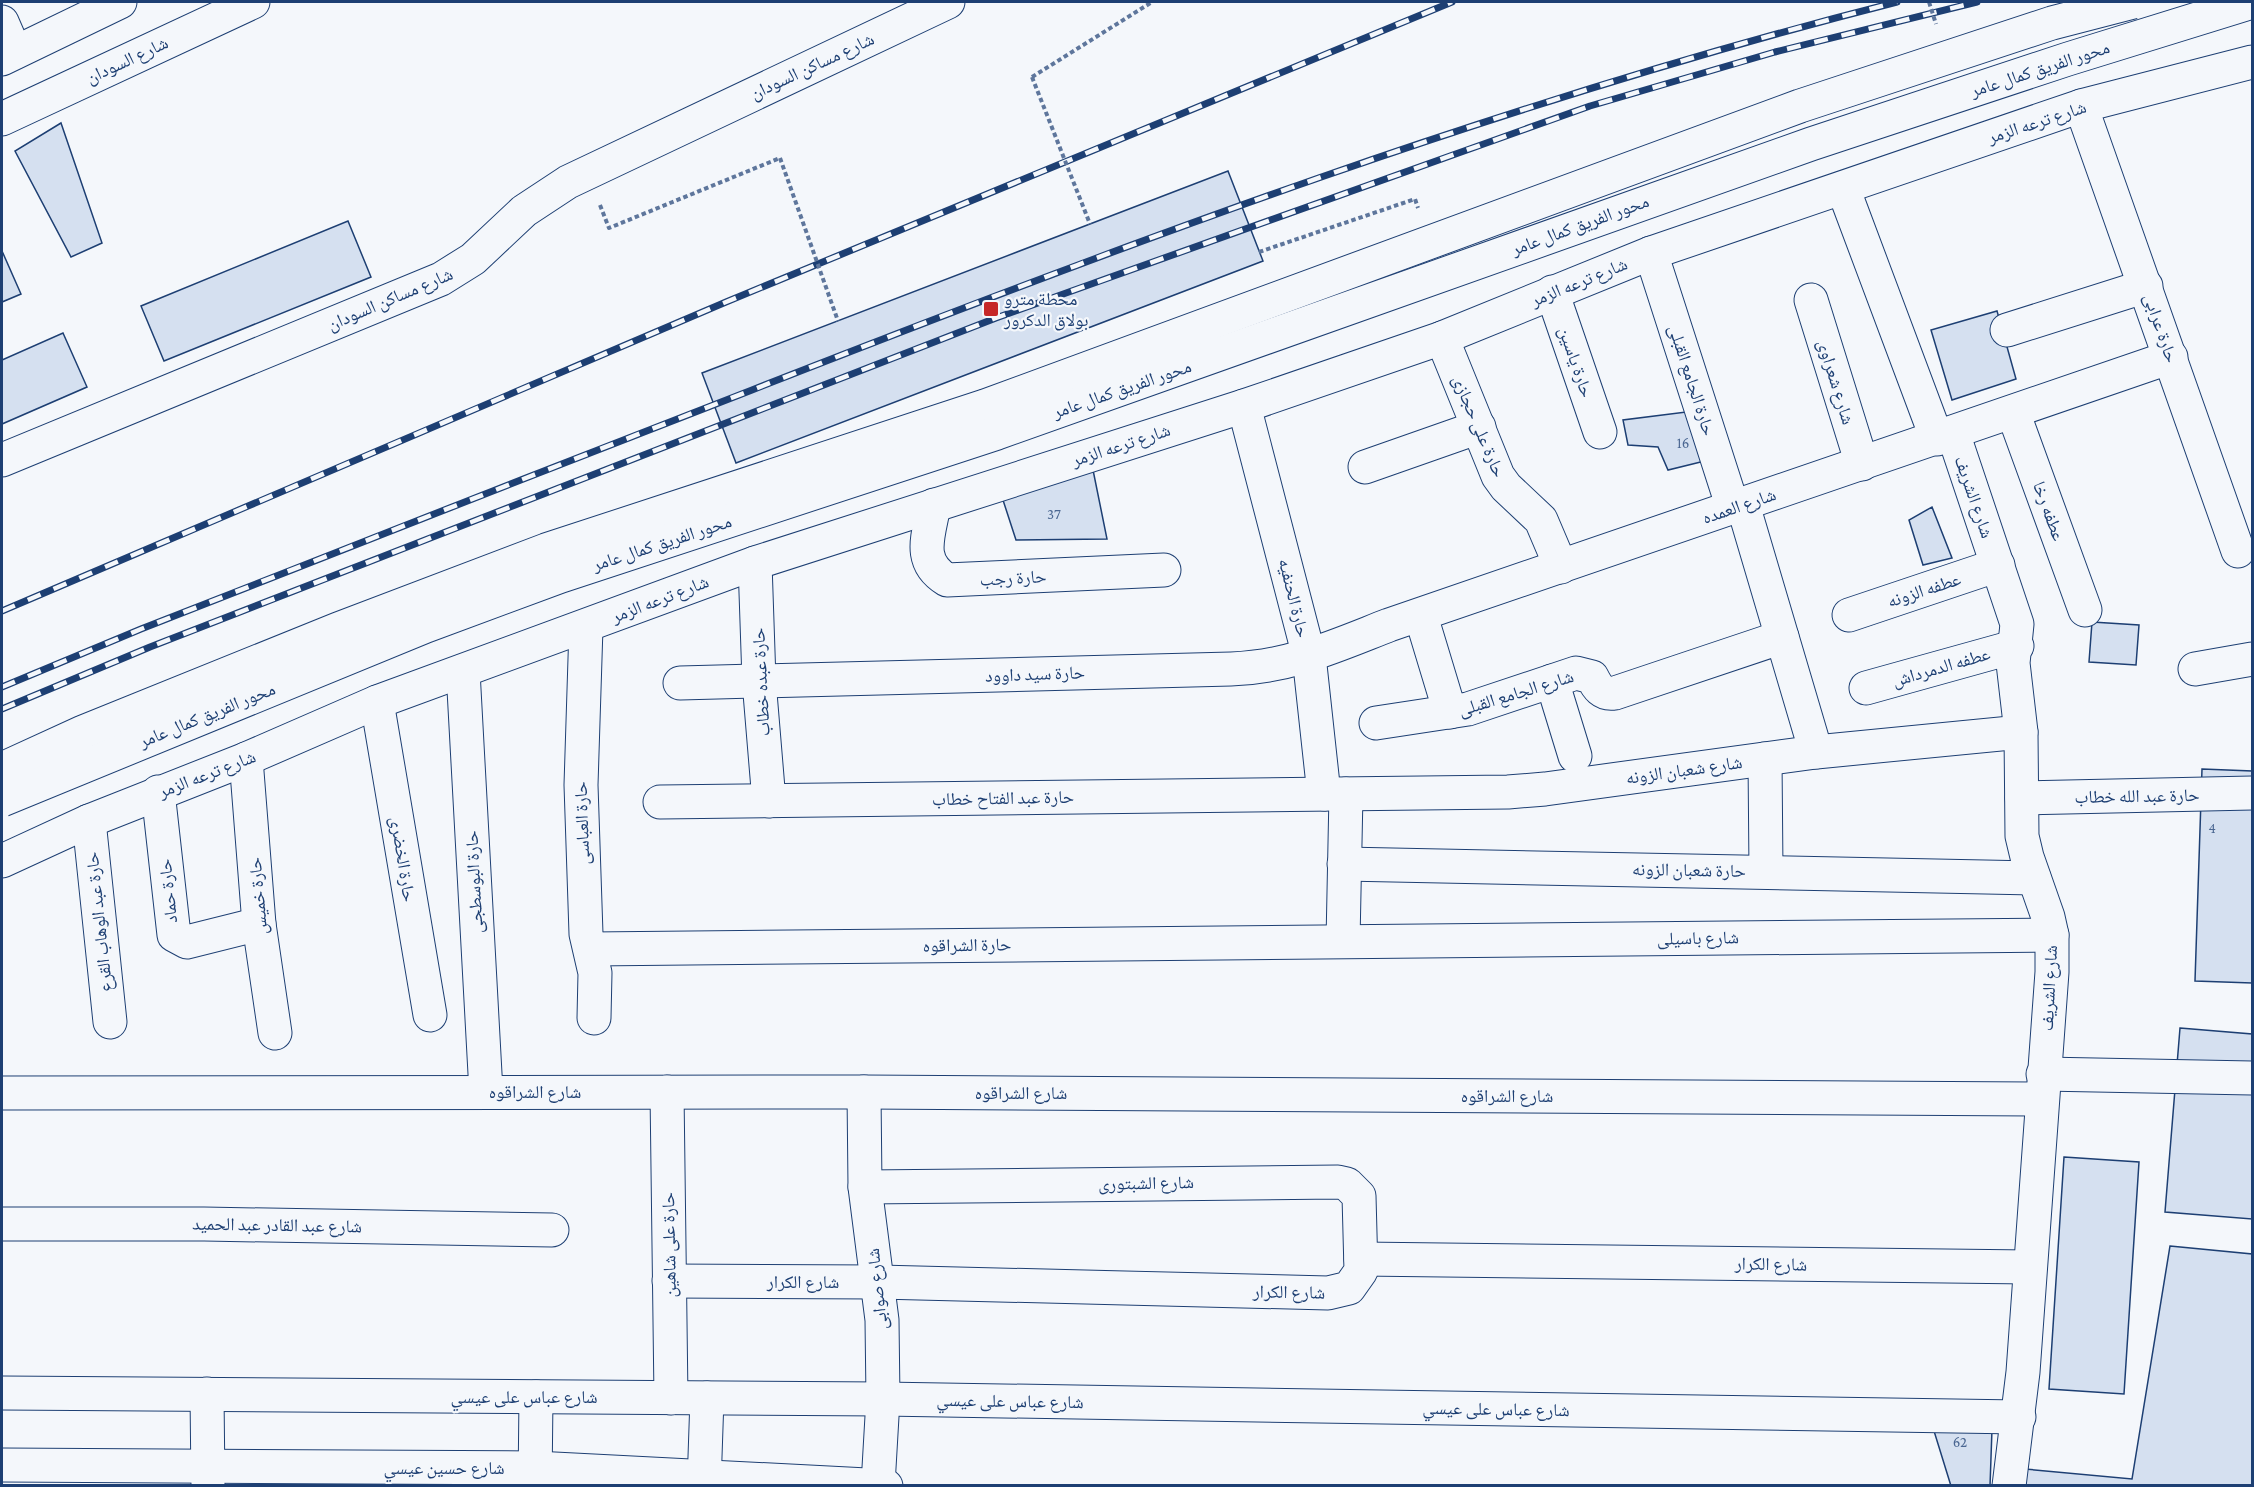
<svg xmlns="http://www.w3.org/2000/svg" width="2254" height="1487" viewBox="0 0 2254 1487" font-family="'Crimson Pro','Noto Naskh Arabic',serif">
	<style>
		.building { fill: #d5e0f0; stroke: #1d3f73; stroke-width: 1.5 }
		.lines { fill: none; stroke-linecap: round; stroke-linejoin: round }
		.minor-casing { stroke: #1d3f73; stroke-width: 35 }
		.major-casing { stroke: #1d3f73; stroke-width: 35 }
		.path { stroke: #5e769c; stroke-width: 4; stroke-dasharray: 4.5 3; stroke-linecap: butt }
		.minor { stroke: #f4f7fb; stroke-width: 33 }
		.major { stroke: #f4f7fb; stroke-width: 33 }
		.rail-casing { stroke: #1d3f73; stroke-width: 7 }
		.rail { stroke: #f4f7fb; stroke-width: 4.5; stroke-dasharray: 14; stroke-linecap: butt }
		.highway-bridge-casing { stroke: #1d3f73; stroke-width: 35; stroke-linecap: butt }
		.path-bridge { stroke: #5e769c; stroke-width: 4; stroke-dasharray: 4.5 3; stroke-linecap: butt }
		.highway-bridge { stroke: #f4f7fb; stroke-width: 33 }
		.poi-dot { fill: #c62828; stroke: #f4f7fb; stroke-width: 2 }
		.labels { text-anchor: middle; dominant-baseline: central; stroke-width: 4.5; stroke-linejoin: round; paint-order: stroke }
		.number-label { font-size: 15px; fill: #4b6792 }
		.street-label { font-size: 18px; fill: #1d3f73; stroke: #f4f7fb }
		.poi-label { font-size: 18px; fill: #1d3f73; stroke: #f4f7fb; text-anchor: start }
	</style>
	<rect width="100%" height="100%" fill="#f4f7fb"/>
	<!-- building -->
	<g class="building">
		<path d="M61 123 102 243 71 257 15 151Z"/>
		<path d="M1228 171 1263 261 736 463 702 373Z"/>
		<path d="M348 221 371 277 164 361 141 306Z"/>
		<path d="M2 251 21 294 2 302Z"/>
		<path d="M1997 311 2016 379 1952 400 1931 330Z"/>
		<path d="M63 333 87 387 2 424V360Z"/>
		<path d="M1702 410 1717 458 1668 470 1658 447 1628 445 1623 420Z"/>
		<path d="M1092 465 1107 539 1016 540 1002 497Z"/>
		<path d="M1932 507 1952 558 1923 565 1909 520Z"/>
		<path d="M2092 622 2139 625 2136 665 2089 662Z"/>
		<path d="M2202 769 2252 771V983L2195 981Z"/>
		<path d="M2180 1028 2252 1034V1219L2165 1212Z"/>
		<path d="M2064 1157 2139 1162 2124 1394 2049 1389Z"/>
		<path d="M2170 1246 2252 1254V1486H2023L2025 1469 2132 1479Z"/>
		<path d="M1992 1429 1990 1486H1951L1934 1431Z"/>
	</g>
	<g class="lines">
		<!-- minor casing -->
		<g class="minor-casing">
			<g id="minor">
				<path d="M2 22 15 52"/>
				<path d="M2081 106 2238 551"/>
				<path d="M1843 188 1937 439"/>
				<path d="M1651 253 1733 508"/>
				<path d="M1552 292 1600 432"/>
				<path d="M1811 300 1862 464"/>
				<path d="M2007 330 2146 286"/>
				<path d="M1442 338 1498 476 1506 487 1541 520 1561 567"/>
				<path d="M1244 406 1309 656 1324 794"/>
				<path d="M2013 412 2085 610"/>
				<path d="M1953 433 2017 624 2013 663 2021 732 2022 836 2027 857 2048 917 2052 935V972L2023 1372 2009 1486"/>
				<path d="M2 460 441 279 473 259 524 211 568 182 948 2"/>
				<path d="M1365 467 1479 427"/>
				<path d="M934 505C929 535 916 561 947 580L1164 570"/>
				<path d="M1743 505 1816 752"/>
				<path d="M755 563 759 681 769 801"/>
				<path d="M1849 615 1998 565"/>
				<path d="M1421 616 1450 712"/>
				<path d="M586 627 581 785 586 934 595 973 594 1018"/>
				<path d="M2195 669 2252 659"/>
				<path d="M463 671 486 1092"/>
				<path d="M1552 681 1575 756"/>
				<path d="M680 683 1231 669C1290 667 1335 646 1389 625L2171 357"/>
				<path d="M1866 688 2017 646"/>
				<path d="M377 702 430 1015"/>
				<path d="M1376 723 1468 709 1576 673 1592 677C1597 687 1602 695 1615 693L1782 637"/>
				<path d="M246 759 259 924 275 1033"/>
				<path d="M1765 759 1766 871"/>
				<path d="M158 792 174 935 187 942 259 924"/>
				<path d="M2022 798 2252 793"/>
				<path d="M660 802 1508 792 1545 789 1816 752 2021 732"/>
				<path d="M89 821 110 1022"/>
				<path d="M1344 864 2034 878"/>
				<path d="M1343 941 1346 794"/>
				<path d="M591 949 2052 935"/>
				<path d="M2043 1074 2252 1078"/>
				<path d="M667 1092 671 1398"/>
				<path d="M864 1092 865 1187 882 1320 883 1399 878 1485"/>
				<path d="M2 1093 864 1092 2041 1099"/>
				<path d="M2 1224H204L552 1230"/>
				<path d="M1361 1259 2030 1267"/>
				<path d="M669 1281 879 1282 1328 1293 1349 1288 1361 1271 1359 1196 1347 1184 1338 1182 865 1187"/>
				<path d="M2 1393 883 1399 2019 1417"/>
				<path d="M207 1394 208 1486"/>
				<path d="M2 1465 535 1468 886 1486"/>
				<path d="M535 1486 536 1397"/>
				<path d="M704 1486 707 1398"/>
			</g>
		</g>
		<!-- major casing -->
		<g class="major-casing">
			<g id="major">
				<path d="M2 59 120 2"/>
				<path d="M2 119 253 2"/>
				<path d="M2 861 89 821 246 759 377 702 755 563 1244 406 1442 338 1651 253 2081 106 2252 62"/>
			</g>
		</g>
		<!-- path -->
		<g class="path">
			<path d="M1032 77 1152 2"/>
			<path d="M600 205 609 228 780 158"/>
			<path d="M1259 252 1415 199 1418 208"/>
		</g>
		<!-- minor -->
		<use href="#minor" class="minor"/>
		<!-- major -->
		<use href="#major" class="major"/>
		<!-- rail casing -->
		<g class="rail-casing">
			<g id="rail">
				<path d="M2 611 726 302 1452 2"/>
				<path d="M2 687 141 629C345 549 548 469 752 390 1127 243 1506 101 1897 2"/>
				<path d="M2 709 150 647 996 318 1590 106 1775 52 1977 2"/>
			</g>
		</g>
		<!-- rail -->
		<use href="#rail" class="rail"/>
		<!-- highway-bridge casing -->
		<g class="highway-bridge-casing">
			<g id="highway-bridge">
				<path d="M2 769 83 732 338 629 546 550 985 406 1800 106 2052 23 2133 2"/>
				<path d="M2 800 426 626 561 576 997 433 1811 144 2068 59 2252 2"/>
			</g>
		</g>
		<!-- path-bridge -->
		<g class="path-bridge">
			<path d="M1929 2 1936 24"/>
			<path d="M1032 77 1090 224"/>
			<path d="M780 158 838 321"/>
		</g>
		<!-- highway-bridge -->
		<use href="#highway-bridge" class="highway-bridge"/>
	</g>
	<!-- markers -->
	<rect class="poi-dot" x="983" y="301" width="16" height="16" rx="3"/>
	<g class="labels">
		<!-- number labels -->
		<g class="number-label">
			<text x="1683" y="443">16</text>
			<text x="1054" y="514">37</text>
			<text x="2212" y="828">4</text>
			<text x="1960" y="1442">62</text>
		</g>
		<!-- street labels -->
		<g class="street-label">
			<text transform="translate(127 60) rotate(-25)">شارع السودان</text>
			<text transform="translate(812 66) rotate(-25)">شارع مساكن السودان</text>
			<text transform="translate(2040 69) rotate(-18)">محور الفريق كمال عامر</text>
			<text transform="translate(2037 122) rotate(-18)">شارع ترعه الزمر</text>
			<text transform="translate(1580 225) rotate(-20)">محور الفريق كمال عامر</text>
			<text transform="translate(1579 282) rotate(-22)">شارع ترعه الزمر</text>
			<text transform="translate(390 299) rotate(-23)">شارع مساكن السودان</text>
			<text transform="translate(2161 328) rotate(71)">حارة عرابى</text>
			<text transform="translate(1576 362) rotate(71)">حارة ياسين</text>
			<text transform="translate(1692 380) rotate(72)">حارة الجامع القبلى</text>
			<text transform="translate(1836 382) rotate(73)">شارع شعراوى</text>
			<text transform="translate(1122 389) rotate(-19)">محور الفريق كمال عامر</text>
			<text transform="translate(1479 426) rotate(67)">حارة على حجازى</text>
			<text transform="translate(1121 445) rotate(-18)">شارع ترعه الزمر</text>
			<text transform="translate(1974 497) rotate(71)">شارع الشريف</text>
			<text transform="translate(1739 506) rotate(-19)">شارع العمده</text>
			<text transform="translate(2049 511) rotate(70)">عطفه رخا</text>
			<text transform="translate(662 543) rotate(-18)">محور الفريق كمال عامر</text>
			<text transform="translate(1013 578) rotate(-3)">حارة رجب</text>
			<text transform="translate(1924 590) rotate(-18)">عطفه الزونه</text>
			<text transform="translate(1294 598) rotate(76)">حارة الحنفيه</text>
			<text transform="translate(660 599) rotate(-21)">شارع ترعه الزمر</text>
			<text transform="translate(1941 667) rotate(-16)">عطفه الدمرداش</text>
			<text transform="translate(1035 674) rotate(-2)">حارة سيد داوود</text>
			<text transform="translate(761 682) rotate(-93)">حارة عبده خطاب</text>
			<text transform="translate(1516 693) rotate(-17)">شارع الجامع القبلى</text>
			<text transform="translate(207 715) rotate(-22)">محور الفريق كمال عامر</text>
			<text transform="translate(1684 770) rotate(-8)">شارع شعبان الزونه</text>
			<text transform="translate(207 774) rotate(-21)">شارع ترعه الزمر</text>
			<text transform="translate(2137 796) rotate(-1)">حارة عبد الله خطاب</text>
			<text transform="translate(1003 798) rotate(-1)">حارة عبد الفتاح خطاب</text>
			<text transform="translate(582 823) rotate(-92)">حارة العباسى</text>
			<text transform="translate(403 859) rotate(81)">حارة الخضرى</text>
			<text transform="translate(1689 870) rotate(1)">حارة شعبان الزونه</text>
			<text transform="translate(474 882) rotate(-93)">حارة البوسطجى</text>
			<text transform="translate(168 891) rotate(-96)">حارة حماد</text>
			<text transform="translate(258 896) rotate(-95)">حارة خميس</text>
			<text transform="translate(99 922) rotate(-96)">حارة عبد الوهاب القرع</text>
			<text transform="translate(1698 938) rotate(-1)">شارع باسيلى</text>
			<text transform="translate(967 945) rotate(-1)">حارة الشراقوه</text>
			<text transform="translate(2049 988) rotate(-87)">شارع الشريف</text>
			<text x="535" y="1092">شارع الشراقوه</text>
			<text x="1021" y="1093">شارع الشراقوه</text>
			<text x="1507" y="1096">شارع الشراقوه</text>
			<text transform="translate(1146 1183) rotate(-1)">شارع الشبتورى</text>
			<text transform="translate(277 1225) rotate(1)">شارع عبد القادر عبد الحميد</text>
			<text transform="translate(669 1245) rotate(-91)">حارة على شاهين</text>
			<text transform="translate(1771 1264) rotate(1)">شارع الكرار</text>
			<text x="803" y="1282">شارع الكرار</text>
			<text transform="translate(877 1289) rotate(-96)">شارع صوابى</text>
			<text transform="translate(1289 1292) rotate(1)">شارع الكرار</text>
			<text x="524" y="1397">شارع عباس على عيسي</text>
			<text transform="translate(1010 1401) rotate(1)">شارع عباس على عيسي</text>
			<text transform="translate(1496 1409) rotate(1)">شارع عباس على عيسي</text>
			<text x="444" y="1468">شارع حسين عيسي</text>
		</g>
		<!-- poi labels -->
		<g class="poi-label">
			<text x="1004" y="299">محطة مترو<tspan x="1004" dy="21">بولاق الدكرور</tspan></text>
		</g>
	</g>
	<!-- border -->
	<rect width="2254" height="1487" fill="none" stroke="#1d3f73" stroke-width="6"/>
</svg>
